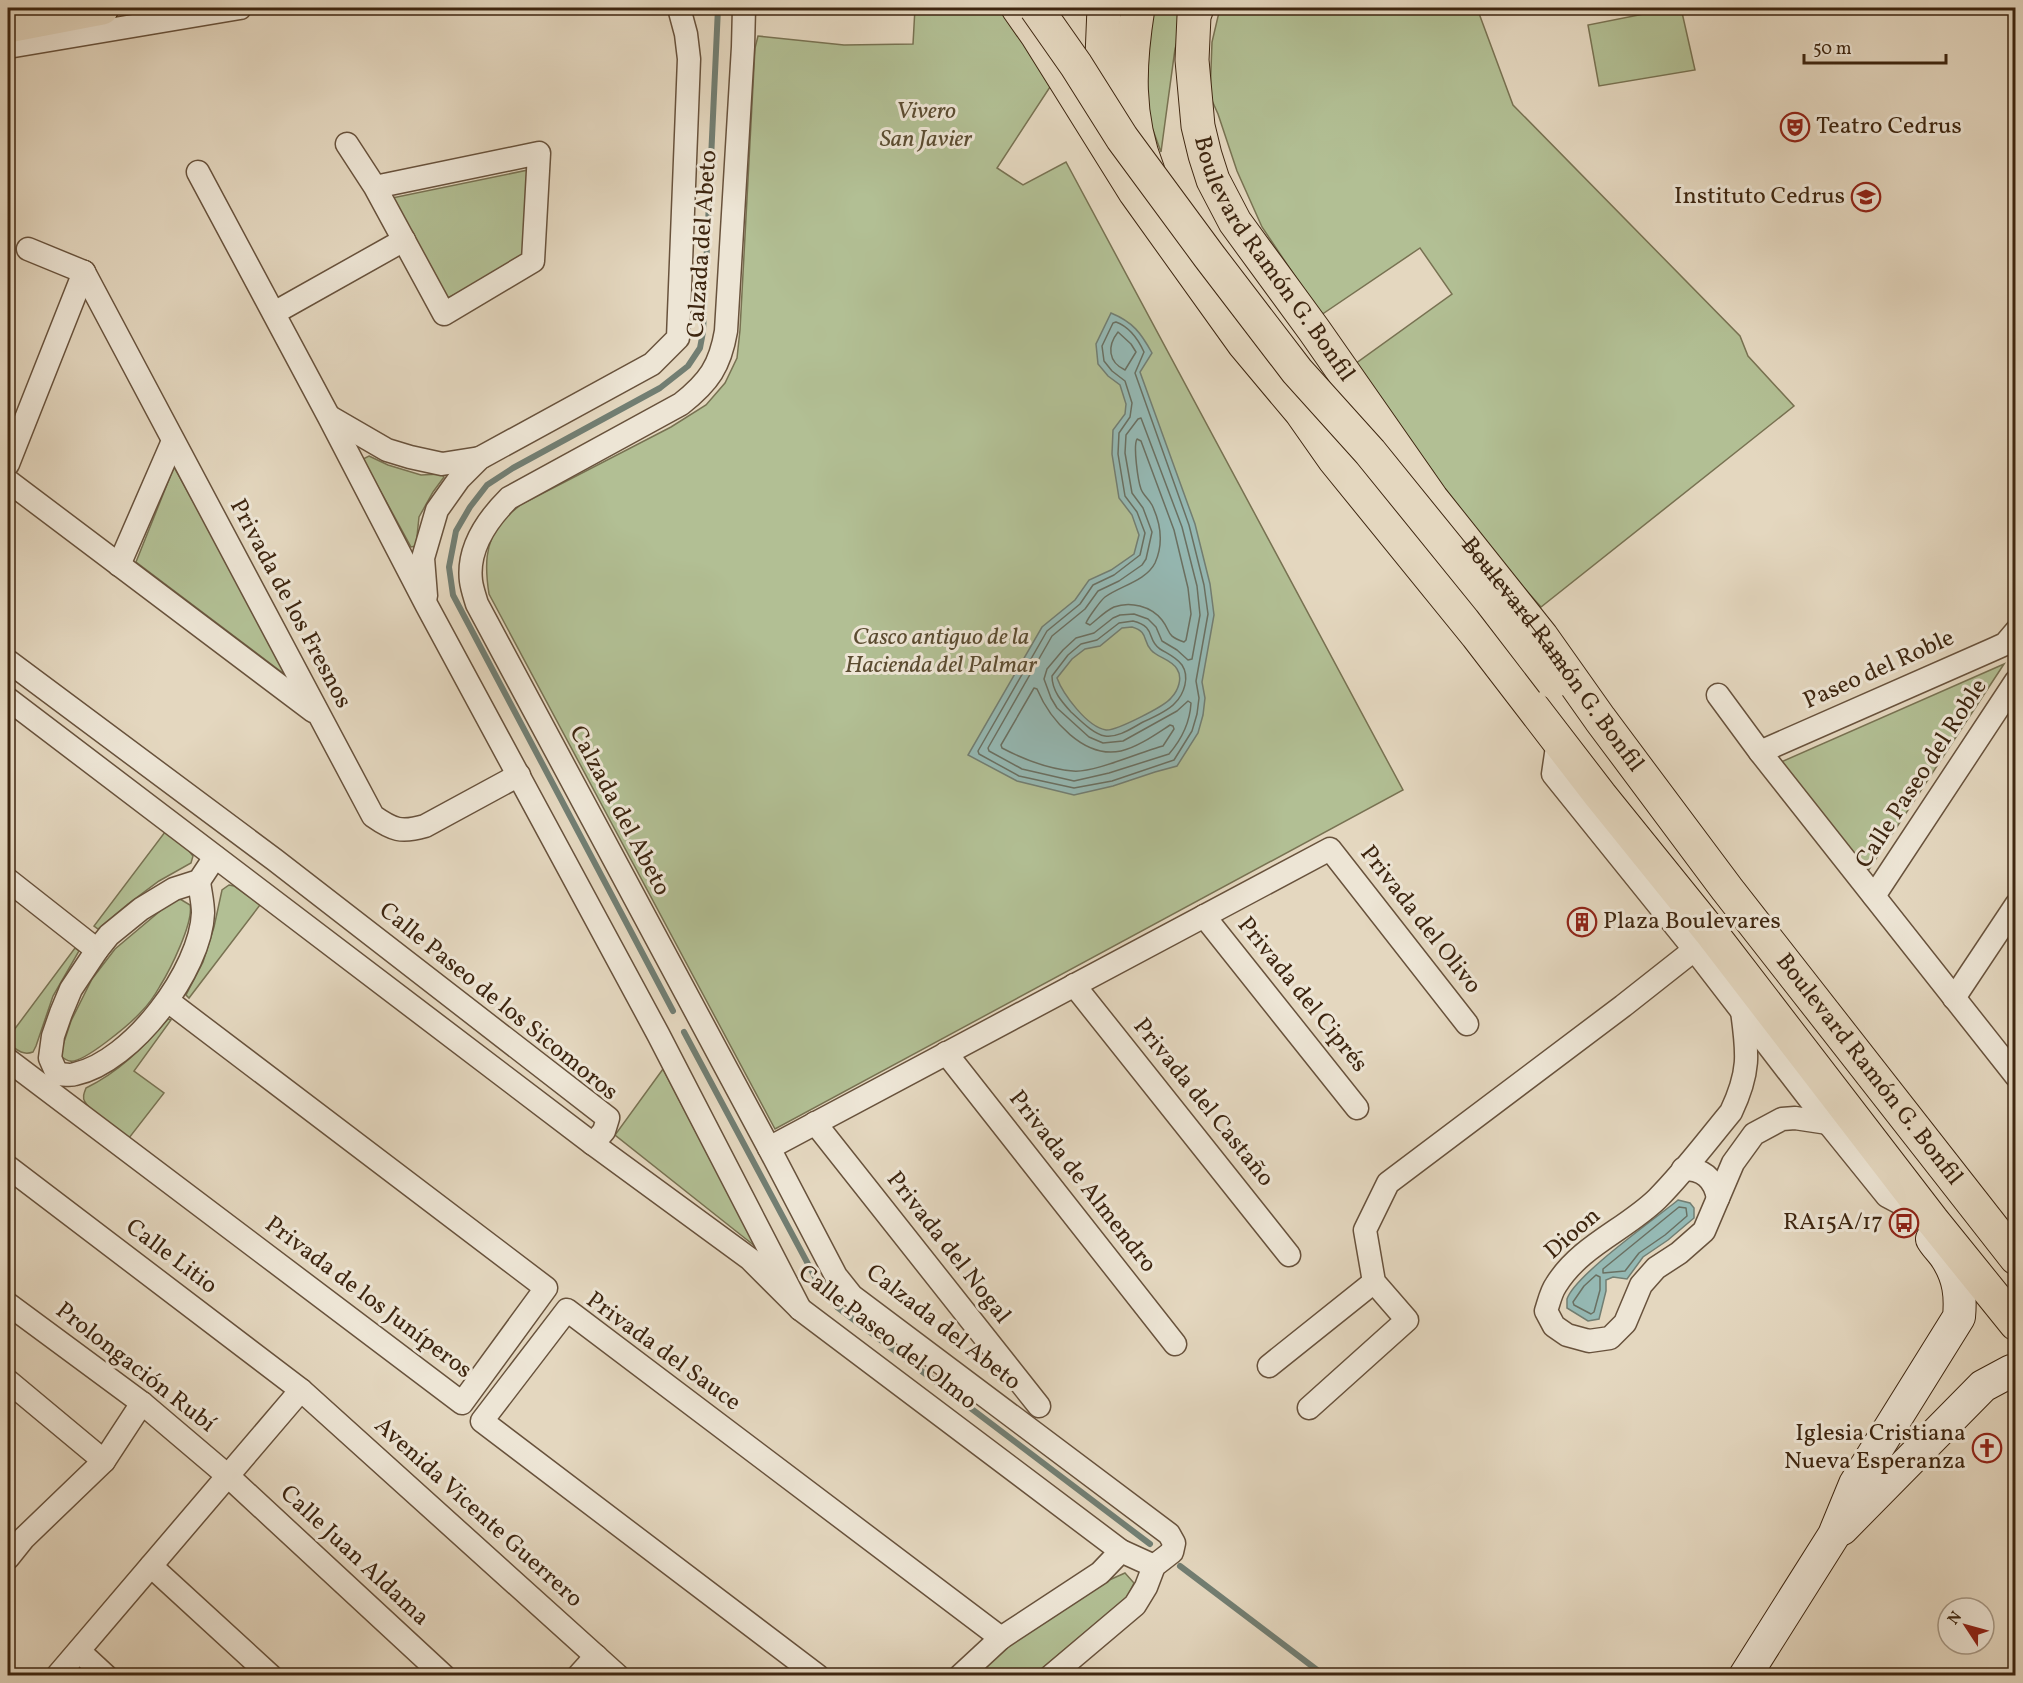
<svg xmlns="http://www.w3.org/2000/svg" width="2023" height="1683" viewBox="0 0 2023 1683" font-family="Vollkorn,serif">
	<style>
		.green { fill: #b2bf94; stroke: #787252; stroke-width: 1.5 }
		.water { fill: #95b9b4; stroke: #727e72; stroke-width: 1.5; fill-rule: evenodd }
		.lines { fill: none; stroke-linecap: round; stroke-linejoin: round }
		.shore { stroke: #6a7062; stroke-width: 1.5 }
		.stream { stroke: #727e72; stroke-width: 6 }
		.street-casing { stroke: #68523c; stroke-width: 25 }
		.secondary-casing { stroke: #3e2610; stroke-width: 34 }
		.primary-casing { stroke: #3e2610; stroke-width: 35 }
		.street { stroke: #ede5d5; stroke-width: 22 }
		.secondary { stroke: #ede5d5; stroke-width: 32 }
		.primary { stroke: #e4d7bf; stroke-width: 33 }
		.primary-bridge-casing { stroke: #3e2610; stroke-width: 35; stroke-linecap: butt }
		.primary-bridge { stroke: #e4d7bf; stroke-width: 33 }
		.labels { text-anchor: middle; dominant-baseline: central; stroke-width: 6; stroke-linejoin: round; paint-order: stroke }
		.park-label { font-size: 24px; font-style: italic; fill: #5b4c31; stroke: #ede5d5 }
		.poi-label { font-size: 24px; fill: #3e2610; stroke: #ede5d5; text-anchor: end }
		.street-label { font-size: 24px; fill: #3e2610; stroke: #ede5d5 }
	</style>
	<rect width="100%" height="100%" fill="#e4d7bf"/>
	<filter id="stains"><feTurbulence type="fractalNoise" baseFrequency=".00333" numOctaves="4"/><feColorMatrix values="0 0 0 0 .2 0 0 0 0 .09 0 0 0 0 .02 0 0 0 .5 -.17"/></filter>
	<radialGradient id="worn" r=".72"><stop offset=".6" stop-color="#630" stop-opacity="0"/><stop offset="1" stop-color="#630" stop-opacity=".3"/></radialGradient>
	<!-- green -->
	<g class="green">
		<path d="M915 8H1005L1052 84 997 168 1023 185 1066 162 1403 790 775 1129 489 594C485 568 484 543 502 521 507 515 515 510 520 505L671 427 706 405 725 383 737 358 740 330 755 48 758 36 844 45 913 44Z"/>
		<path d="M1142 8H1187L1175 49 1161 152 1146 111Z"/>
		<path d="M1220 8H1477L1513 105 1740 336 1748 356 1794 406 1541 607 1493 553 1434 498V473L1355 364 1452 294 1420 248 1321 315 1262 227 1237 171 1218 114 1210 96 1212 42Z"/>
		<path d="M1674 8H1681L1695 70 1599 86 1588 25Z"/>
		<path d="M528 170 525 257 446 299 392 198Z"/>
		<path d="M369 456 388 465 421 475 441 474 444 477 433 492 419 517 416 546 411 547 363 459Z"/>
		<path d="M174 467 292 680 136 562Z"/>
		<path d="M2004 664 1866 874 1781 762Z"/>
		<path d="M165 832 189 851 193 856 191 863 159 881 128 904 98 929 94 926Z"/>
		<path d="M229 885 234 886 260 905 189 998 186 995 203 962 214 927 222 890Z"/>
		<path d="M180 899 190 905C194 922 170 970 160 986 155 995 148 1005 141 1012 131 1023 83 1064 70 1061 68 1061 63 1058 62 1057L61 1051 71 1021 92 979 115 949 172 901Z"/>
		<path d="M75 948 79 951 53 996 36 1046 33 1052C22 1056 16 1049 8 1043V1038Z"/>
		<path d="M168 1019 171 1020 134 1071 164 1093 129 1138C118 1129 92 1114 85 1102 82 1098 84 1093 86 1088 119 1072 144 1047 168 1019Z"/>
		<path d="M663 1069 756 1247 615 1135Z"/>
		<path d="M1125 1573 1134 1583 1127 1597 1034 1675 975 1676 1020 1636 1107 1581Z"/>
	</g>
	<!-- water -->
	<g class="water">
		<path d="M1111 313C1133 322 1141 333 1152 353L1140 372 1195 524 1210 584 1214 615 1202 682 1205 698 1203 715 1198 733 1177 766 1155 772 1113 786 1074 795 1017 781 968 755 1042 627 1075 600 1089 580 1111 570 1134 554 1139 535 1132 515 1119 498 1112 454 1113 430 1125 414 1126 404 1120 385 1108 376 1098 364 1096 344ZM1132 627C1149 632 1142 640 1151 650 1158 658 1171 659 1177 669 1183 678 1178 691 1171 698 1165 706 1116 731 1106 730 1087 727 1063 694 1057 678L1072 659 1085 649 1100 646 1122 628Z"/>
		<path d="M1678 1200 1690 1203 1694 1208V1218L1668 1240 1643 1257 1627 1279 1613 1277 1606 1280V1291L1599 1319 1588 1321 1567 1308C1567 1308 1567 1299 1567 1299 1575 1275 1655 1219 1678 1200Z"/>
	</g>
	<g class="lines">
		<!-- shore -->
		<g class="shore">
			<path d="M1116 322C1130 327 1138 339 1144 352L1135 373 1189 525 1204 585 1208 614 1196 681 1199 698 1197 714 1192 731 1174 760 1112 781 1074 788 1019 776 979 754 978 751 1047 631 1080 604 1093 585 1114 575 1140 555 1145 533 1137 512 1125 496 1118 454 1119 433 1130 417 1132 403 1125 381 1112 371 1104 361 1102 346 1113 323Z"/>
			<path d="M1118 332 1131 344 1136 352 1125 370C1108 362 1107 346 1118 332Z"/>
			<path d="M1141 418 1182 527 1197 586 1200 615 1192 659 1188 660 1177 650 1162 641 1156 627 1148 619 1134 614 1120 615 1113 618 1094 633 1076 638 1063 650 1047 669 1044 679 1051 698 1057 708 1089 737 1103 743 1123 741 1177 711 1188 701 1191 703C1190 722 1181 740 1169 754L1109 773 1074 781 1022 769 989 751 988 748 1052 636 1085 609 1098 591 1119 581 1142 565 1146 559 1152 532 1143 508 1132 493 1125 453 1126 435 1138 419Z"/>
			<path d="M1137 439 1141 441 1174 530 1188 588 1191 614 1186 640 1184 642C1165 635 1172 633 1162 620 1151 606 1130 601 1114 607 1105 611 1098 619 1090 625L1086 623C1088 618 1101 600 1105 597 1120 586 1146 581 1155 563 1164 543 1161 524 1152 505 1149 499 1143 495 1141 489 1138 481 1133 446 1137 439Z"/>
			<path d="M1133 621C1157 627 1146 640 1160 649 1168 654 1176 657 1182 665 1190 677 1184 694 1175 703 1169 710 1152 718 1143 722 1132 728 1118 738 1105 736 1093 734 1080 720 1071 712 1062 702 1052 691 1052 676L1068 655 1081 644 1097 640 1119 623Z"/>
			<path d="M1034 688 1037 689C1050 720 1084 759 1121 751 1138 747 1156 734 1170 725L1173 726 1174 729 1163 746C1140 752 1094 773 1073 771 1048 769 1023 759 1002 748L1001 745Z"/>
			<path d="M1679 1207 1686 1208 1687 1216 1665 1235 1639 1253 1625 1271 1603 1273V1269Z"/>
			<path d="M1596 1275 1600 1277V1290L1594 1312 1591 1314 1574 1305 1573 1302 1584 1286Z"/>
		</g>
		<!-- stream -->
		<g class="stream">
			<path d="M673 1011 453 595 449 567 456 531 470 507 487 485 513 468 660 388 688 366 700 348 703 332 718 8"/>
			<path d="M684 1032 823 1292 837 1307 1150 1544"/>
			<path d="M1180 1566 1325 1676"/>
		</g>
		<!-- street casing -->
		<g class="street-casing">
			<g id="street">
				<path d="M744 8 743 47 726 331C720 366 709 382 681 404L509 498C487 520 467 548 471 581 472 589 475 597 477 604L769 1148 836 1276 852 1296 1169 1534 1174 1543 1172 1552 1154 1566 1146 1587 1135 1605 1051 1676"/>
				<path d="M8 47 240 8"/>
				<path d="M347 144 375 187 444 314 533 261 539 153 375 187"/>
				<path d="M198 172 329 417 427 606 658 1034 800 1309"/>
				<path d="M28 249 84 272"/>
				<path d="M84 272 373 816C393 830 401 833 425 826L519 775"/>
				<path d="M274 313 404 240"/>
				<path d="M330 417 387 450 410 457 442 464 480 458"/>
				<path d="M8 464 84 272"/>
				<path d="M8 481 313 711"/>
				<path d="M119 565 173 441"/>
				<path d="M426 596 423 558 437 510 459 479 480 458 652 364 678 338 689 59 686 34 679 8"/>
				<path d="M8 661 275 860 608 1118 604 1131 593 1144 8 699"/>
				<path d="M1718 695 1760 752 2016 1076"/>
				<path d="M1558 740 1553 774 1694 949 1828 1123 1887 1196 1923 1215"/>
				<path d="M1760 752 1994 649 2005 644 2016 631"/>
				<path d="M8 880 97 950"/>
				<path d="M1874 896 2016 681"/>
				<path d="M1204 916 1357 1108"/>
				<path d="M1074 985 1289 1255"/>
				<path d="M1954 998 2016 905"/>
				<path d="M1742 1011C1748 1054 1750 1072 1731 1112 1707 1141 1684 1172 1657 1199 1625 1230 1580 1246 1556 1285 1551 1292 1549 1302 1546 1311L1554 1326 1567 1335 1589 1341 1610 1338 1625 1323 1641 1285 1656 1268 1679 1253 1704 1231 1733 1163 1754 1134 1782 1119 1795 1118 1828 1123"/>
				<path d="M946 1053 1175 1344"/>
				<path d="M8 1060 462 1403 546 1288 168 1001"/>
				<path d="M57 1074 50 1058 53 1036 61 1013 71 989 97 950 109 935 141 909 174 889 199 881 215 857"/>
				<path d="M57 1074C63 1074 70 1076 75 1074 132 1062 201 970 203 913 203 902 200 891 199 881"/>
				<path d="M815 1123 1039 1406"/>
				<path d="M593 1144 750 1259 800 1309 1121 1551 1154 1566"/>
				<path d="M769 1148 1330 849 1467 1024"/>
				<path d="M8 1167 301 1390 618 1676"/>
				<path d="M1683 1169C1703 1169 1714 1178 1718 1198"/>
				<path d="M8 1304 142 1403 228 1476 444 1676"/>
				<path d="M1269 1366 1374 1282"/>
				<path d="M8 1381 104 1461"/>
				<path d="M1309 1408 1407 1320 1374 1282 1365 1230 1388 1183 1623 1006 1713 935"/>
				<path d="M8 1558 24 1538 104 1461 142 1403"/>
				<path d="M151 1566 271 1676"/>
				<path d="M79 1651 106 1676"/>
				<path d="M57 1676 301 1390"/>
				<path d="M578 1676 596 1656"/>
				<path d="M818 1676 482 1421 567 1310 1001 1638"/>
				<path d="M960 1676 1001 1638 1100 1573 1121 1551"/>
			</g>
		</g>
		<!-- secondary casing -->
		<g class="secondary-casing">
			<g id="secondary">
				<path d="M1842 1529 1983 1386 2011 1371H2016"/>
				<path d="M1745 1676 1834 1535 1855 1484 1959 1317C1961 1296 1959 1278 1947 1259 1943 1252 1936 1246 1932 1239"/>
			</g>
		</g>
		<!-- primary casing -->
		<g class="primary-casing">
			<g id="primary">
				<path d="M1018 8 1037 35 1135 192 1244 344 1301 412 1334 459 1477 635 1600 795 1713 935 1932 1220 2016 1324"/>
				<path d="M1104 8 1101 81 1105 120"/>
				<path d="M1138 8C1129 64 1126 116 1148 171"/>
				<path id="s1" d="M1197 8 1194 16 1192 60 1198 126 1205 155 1213 180 1235 222 1314 330 1432 499 1542 637 1600 719 1727 889 2016 1258"/>
				<path d="M8 26 102 8"/>
			</g>
		</g>
		<!-- street -->
		<use href="#street" class="street"/>
		<!-- secondary -->
		<use href="#secondary" class="secondary"/>
		<!-- primary -->
		<use href="#primary" class="primary"/>
		<!-- primary-bridge casing -->
		<g class="primary-bridge-casing">
			<path id="primary-bridge" d="M1036 8 1076 65 1122 138 1209 256 1297 371 1370 452 1490 600 1553 682"/>
		</g>
		<!-- primary-bridge -->
		<use href="#primary-bridge" class="primary-bridge"/>
	</g>
	<!-- icons -->
	<defs>
		<g id="theatre-ring" transform="scale(1.5)"><circle r="9.5" fill="#ede5d5" stroke="#8f2418" stroke-width="1.5"/><path d="M-5-5.5Q0-4 5-5.5V0Q5 5 0 6Q-5 5-5 0ZM-3.3-2.5H-1v1.5H-3.3ZM1-2.5H3.3v1.5H1ZM-2.8 1Q0 5.5 2.8 1Z" fill="#8f2418"/></g>
		<g id="school-ring" transform="scale(1.5)"><circle r="9.5" fill="#ede5d5" stroke="#8f2418" stroke-width="1.5"/><path d="M0-5L7-2L0 1L-7-2ZM-4 1L0 2.5L4 1V4Q0 6-4 4Z" fill="#8f2418"/></g>
		<g id="building-ring" transform="scale(1.5)"><circle r="9.5" fill="#ede5d5" stroke="#8f2418" stroke-width="1.5"/><path d="M-4-6H4V6H1V3H-1V6H-4ZM-2.5-4.3h1.7v1.8h-1.7ZM.8-4.3h1.7v1.8H.8ZM-2.5-1h1.7V.8h-1.7ZM.8-1h1.7V.8H.8Z" fill="#8f2418"/></g>
		<g id="bus-ring" transform="scale(1.5)"><circle r="9.5" fill="#ede5d5" stroke="#8f2418" stroke-width="1.5"/><path d="M-5-6H5V4H4V6H2V4H-2V6H-4V4H-5ZM-3.5-4V0h7V-4ZM-3.5 1.2v1.5H-2V1.2ZM2 1.2v1.5H3.5V1.2Z" fill="#8f2418"/></g>
		<g id="church-ring" transform="scale(1.5)"><circle r="9.5" fill="#ede5d5" stroke="#8f2418" stroke-width="1.5"/><path d="M-1.2-6h2.4v3.5h3.3v2.4h-3.3V6h-2.4V-.1h-3.3v-2.4h3.3Z" fill="#8f2418"/></g>
	</defs>
	<g fill-rule="evenodd">
		<use href="#theatre-ring" x="1795" y="127"/>
		<use href="#school-ring" x="1866" y="197"/>
		<use href="#building-ring" x="1582" y="922"/>
		<use href="#bus-ring" x="1904" y="1223"/>
		<use href="#church-ring" x="1987" y="1448"/>
	</g>
	<g class="labels">
		<!-- park labels -->
		<g class="park-label">
			<text x="926" y="112">Vivero<tspan x="926" dy="28">San Javier</tspan></text>
			<text x="941" y="638">Casco antiguo de la<tspan x="941" dy="28">Hacienda del Palmar</tspan></text>
		</g>
		<!-- poi labels -->
		<g class="poi-label">
			<text x="1816" y="127" text-anchor="start">Teatro Cedrus</text>
			<text x="1845" y="197">Instituto Cedrus</text>
			<text x="1603" y="922" text-anchor="start">Plaza Boulevares</text>
			<text x="1883" y="1223">RA15A/17</text>
			<text x="1966" y="1434">Iglesia Cristiana<tspan x="1966" dy="28">Nueva Esperanza</tspan></text>
		</g>
		<!-- street labels -->
		<g class="street-label">
			<text transform="translate(703 244) rotate(-86)">Calzada del Abeto</text>
			<text stroke="none"><textPath href="#s1" startOffset="273">Boulevard Ramón G. Bonfil</textPath></text>
			<text transform="translate(290 604) rotate(62)">Privada de los Fresnos</text>
			<text stroke="none"><textPath href="#s1" startOffset="759">Boulevard Ramón G. Bonfil</textPath></text>
			<text transform="translate(1879 670) rotate(-24)">Paseo del Roble</text>
			<text transform="translate(1922 774) rotate(-57)">Calle Paseo del Roble</text>
			<text transform="translate(619 811) rotate(62)">Calzada del Abeto</text>
			<text transform="translate(1420 920) rotate(52)">Privada del Olivo</text>
			<text transform="translate(1302 995) rotate(51)">Privada del Ciprés</text>
			<text transform="translate(498 1002) rotate(39)">Calle Paseo de los Sicomoros</text>
			<text stroke="none"><textPath href="#s1" startOffset="1281">Boulevard Ramón G. Bonfil</textPath></text>
			<text transform="translate(1203 1103) rotate(51)">Privada del Castaño</text>
			<text transform="translate(1082 1182) rotate(52)">Privada de Almendro</text>
			<text transform="translate(1573 1234) rotate(-41)">Dioon</text>
			<text transform="translate(948 1248) rotate(52)">Privada del Nogal</text>
			<text transform="translate(171 1257) rotate(37)">Calle Litio</text>
			<text transform="translate(368 1298) rotate(37)">Privada de los Juníperos</text>
			<text transform="translate(943 1328) rotate(38)">Calzada del Abeto</text>
			<text transform="translate(887 1338) rotate(38)">Calle Paseo del Olmo</text>
			<text transform="translate(663 1352) rotate(36)">Privada del Sauce</text>
			<text transform="translate(135 1368) rotate(38)">Prolongación Rubí</text>
			<text transform="translate(478 1513) rotate(42)">Avenida Vicente Guerrero</text>
			<text transform="translate(354 1556) rotate(43)">Calle Juan Aldama</text>
		</g>
	</g>
	<!-- margin -->
	<rect width="2023" height="1683" fill="none" stroke="#e4d7bf" stroke-width="30"/>
	<rect x="9" y="9" width="2005" height="1665" fill="none" stroke="#3e2610" stroke-width="3"/>
	<rect x="15" y="15" width="1993" height="1653" fill="none" stroke="#3e2610" stroke-width="1.5"/>
	<!-- north arrow -->
	<g transform="translate(1966 1626) rotate(306)"><circle r="28" fill="#ede5d5" stroke="#a79986" stroke-width="1.5"/>
	<path d="M0-4.5L10 22L0 15L-10 22Z" fill="#8f2418"/>
	<text y="-9" font-size="16" font-weight="bold" text-anchor="middle" fill="#3e2610">N</text>
	</g>
	<!-- scale -->
	<path d="M1804 54v9h142v-9" fill="none" stroke="#3e2610" stroke-width="3"/>
	<text x="1813" y="54" font-size="18" fill="#3e2610" stroke="#ede5d5" stroke-width="4.5" paint-order="stroke">50 m</text>
	<rect width="100%" height="100%" filter="url(#stains)"/>
	<rect width="100%" height="100%" fill="url(#worn)"/>
</svg>
